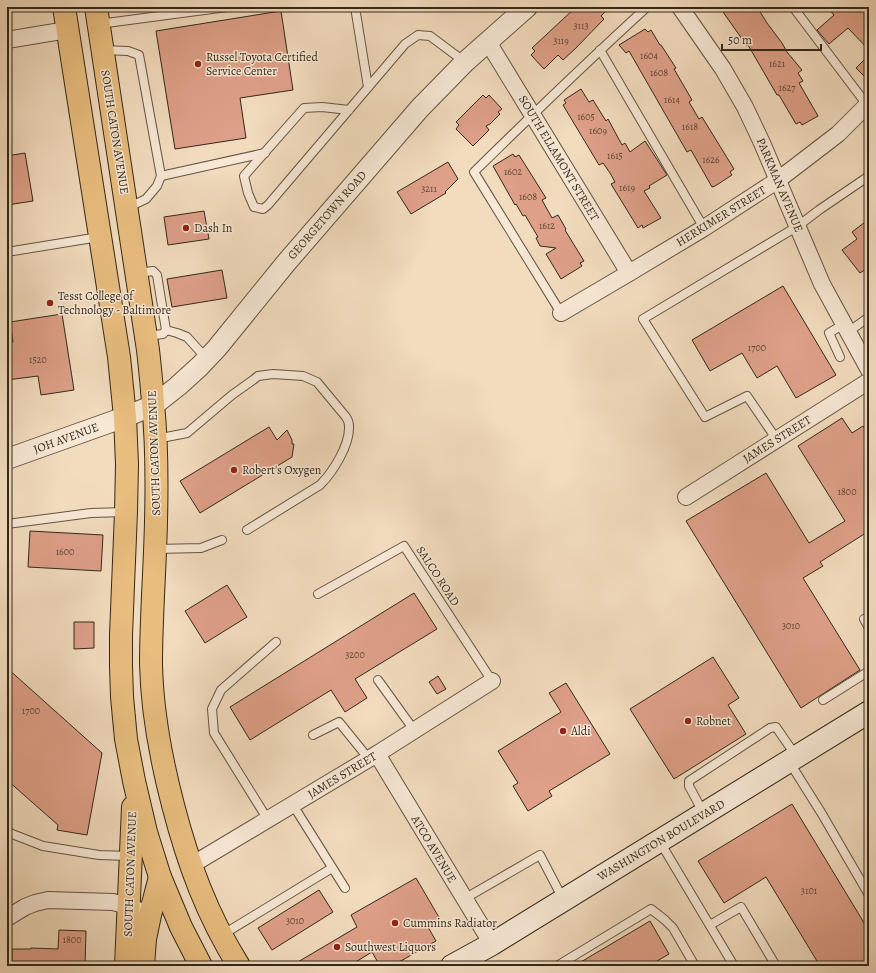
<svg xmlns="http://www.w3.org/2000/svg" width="876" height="973" viewBox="0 0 876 973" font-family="Alegreya,serif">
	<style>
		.building { fill: #dea088; stroke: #33281a }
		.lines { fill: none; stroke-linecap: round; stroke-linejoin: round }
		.service-casing { stroke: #635543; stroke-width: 10 }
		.minor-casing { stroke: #635543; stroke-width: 18 }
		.tertiary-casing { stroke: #635543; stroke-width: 22 }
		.secondary-casing { stroke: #33281a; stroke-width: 24 }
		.primary-casing { stroke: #33281a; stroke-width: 24 }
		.service { stroke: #f7e8d5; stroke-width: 8 }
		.minor { stroke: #f7e8d5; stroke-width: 16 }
		.tertiary { stroke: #f7e8d5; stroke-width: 20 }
		.secondary { stroke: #f7e8d5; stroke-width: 22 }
		.primary { stroke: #e9be7f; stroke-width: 22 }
		.poi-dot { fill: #8f2418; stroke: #f7e8d5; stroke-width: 1.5 }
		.labels { text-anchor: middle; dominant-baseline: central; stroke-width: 3; stroke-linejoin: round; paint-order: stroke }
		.number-label { font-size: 10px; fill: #5e4636 }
		.poi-label { font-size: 12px; fill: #33281a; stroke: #f7e8d5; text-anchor: start }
		.street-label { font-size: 12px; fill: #33281a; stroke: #f7e8d5 }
	</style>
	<rect width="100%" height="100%" fill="#f2dcbe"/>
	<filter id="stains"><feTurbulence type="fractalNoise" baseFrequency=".005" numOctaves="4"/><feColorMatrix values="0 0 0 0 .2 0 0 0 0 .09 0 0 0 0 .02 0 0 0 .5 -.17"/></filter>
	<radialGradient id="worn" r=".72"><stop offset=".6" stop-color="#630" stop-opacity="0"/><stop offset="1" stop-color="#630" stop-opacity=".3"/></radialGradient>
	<!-- building -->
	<g class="building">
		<path d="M576 7H610L601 16 604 19 575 49 563 60 558 55 544 69 531 55 535 51 532 48Z"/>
		<path d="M729 7H757L767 23 782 43 787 52 802 70 798 73 803 81 799 83 818 116 802 125 800 122 796 124 779 95H777L748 45 747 46 723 12Z"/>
		<path d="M827 7H869V50L848 28 829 44 817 30 834 15Z"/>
		<path d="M281 11 293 90 240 98 246 138 175 149 156 31Z"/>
		<path d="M645 29 648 32 651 30 660 45H661L676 68 674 69 692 100 689 102 699 119 702 117 734 169 730 172 732 175 715 186 712 187 691 150 687 152 629 51 626 53 619 45Z"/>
		<path d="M869 55V81L856 68Z"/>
		<path d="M581 89 589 102 593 100 606 121 608 119 622 145 625 143 630 152 645 141 667 175 649 186 650 188 644 191 661 218 643 228 642 225 638 228 611 184 615 182 610 173 603 163 599 165 563 105 566 103 564 100Z"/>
		<path d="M483 95 486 98 489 95 502 109 498 112 500 114 490 124 486 126 489 130 473 146 456 129 459 125 456 122Z"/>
		<path d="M25 153 33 201 7 205V190L11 189 7 166V156Z"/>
		<path d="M513 154 515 157 519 155 546 198 542 200 552 218 558 215 566 229 565 230 584 261 580 263 582 266 561 279 546 254 556 248 540 246 536 238 538 237 525 215 523 216 516 204 515 205 493 166Z"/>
		<path d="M448 162 458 179 445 192 446 193 411 214 397 192Z"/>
		<path d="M204 211 209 239 168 245 164 217Z"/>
		<path d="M869 219V267L860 273 842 250 857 239 852 232Z"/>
		<path d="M222 270 227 298 172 307 167 279Z"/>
		<path d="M783 286 836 375 796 398 777 366 757 378 742 353 710 371 692 340Z"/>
		<path d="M62 314 74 390 41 395 38 376 7 380V343L13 342 10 322Z"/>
		<path d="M842 418 852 433 863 426 869 435V531L820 562 823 566 803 578 860 670 801 708 686 521 766 473 809 543 845 521 798 446Z"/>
		<path d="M269 427 277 440 287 430 292 440V444H294L292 457 200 513 180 481Z"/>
		<path d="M30 531 103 535 101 571 28 567Z"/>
		<path d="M227 585 247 617 205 643 185 611Z"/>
		<path d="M414 593 437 629 355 679 367 698 345 712 331 690 250 740 230 707Z"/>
		<path d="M74 622H94V648L74 649Z"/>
		<path d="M713 657 739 698 728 705 746 734 674 779 630 709Z"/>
		<path d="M7 668 102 753 87 835 57 830 58 825 7 780Z"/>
		<path d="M438 676 446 689 437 694 429 682Z"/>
		<path d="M566 683 610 754 549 791 552 796 528 811 513 786 518 783 498 751 561 712 549 693Z"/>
		<path d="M792 804 869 931V966H820L766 877 724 903 698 861Z"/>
		<path d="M416 878 440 919 428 927 436 941 392 966H380L372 952 349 966H291L357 927 351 915Z"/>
		<path d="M319 890 333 912 272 950 258 928Z"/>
		<path d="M650 921 669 954 657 961 660 966H574Z"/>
		<path d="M59 930 86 931 85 966H12V949H31V948L58 949Z"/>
	</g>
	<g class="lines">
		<!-- service casing -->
		<g class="service-casing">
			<g id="service">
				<path d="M355 7 368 87"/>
				<path d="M793 7 867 105"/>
				<path d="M99 24 227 7"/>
				<path d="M103 50 128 51 139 55 161 176 157 186 146 199 127 208"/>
				<path d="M600 50 704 228"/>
				<path d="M349 110 322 107 304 108 244 176 248 193 254 207 263 209 268 205 405 44 418 35 430 36 465 62"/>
				<path d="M161 176 265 153"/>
				<path d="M7 252 99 237"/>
				<path d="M138 273 153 271 157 275 166 330 163 334 146 336"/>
				<path d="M561 313 474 172C531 116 588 61 647 7"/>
				<path d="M166 330 177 333 187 337 206 358"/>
				<path d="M848 332 869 317"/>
				<path d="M840 357 829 333 844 324"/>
				<path d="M156 439 187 433 232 395 253 380 258 376 273 374 303 376 317 382 346 417C348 420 349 422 349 426 350 445 333 472 320 485L247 530"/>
				<path d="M777 440 747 396 705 417 643 319 798 226 819 210 869 176"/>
				<path d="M7 524 91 513 125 512"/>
				<path d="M156 549 201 548 222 540"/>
				<path d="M318 594 404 546 492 681"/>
				<path d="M864 619 869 628"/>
				<path d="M378 680 414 730"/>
				<path d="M823 700 869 671"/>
				<path d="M313 735 339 722 369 759"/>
				<path d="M790 763 822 814 869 895"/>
				<path d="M293 805 345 888"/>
				<path d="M704 814 689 786V781L770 728 776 727 796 756"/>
				<path d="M268 820 214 733 212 709 221 690 276 642"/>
				<path d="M7 832 43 846 99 855 129 856"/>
				<path d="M660 842 734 966"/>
				<path d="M464 899 540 855 563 899"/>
				<path d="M710 925 741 907 776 966"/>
				<path d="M222 935 332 868"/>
				<path d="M557 966 651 909 665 920 673 928 695 966"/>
			</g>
		</g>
		<!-- minor casing -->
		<g class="minor-casing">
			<g id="minor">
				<path d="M680 7 723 69 745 107 762 143 822 284 869 370"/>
				<path d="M7 40 67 30"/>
				<path d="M488 42 629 273"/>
				<path d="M561 313 629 273 704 228 778 180 838 134 869 103"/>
				<path d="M686 497 869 381"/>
				<path d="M377 754 492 944"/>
				<path d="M190 866 377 754 492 681"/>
				<path d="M7 918 25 907 35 903 48 900 113 902 128 906 138 910"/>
			</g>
		</g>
		<!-- tertiary casing -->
		<g class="tertiary-casing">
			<path id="tertiary" d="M7 459 125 417 154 405 178 386 200 366 217 348 286 263 420 108 465 62 527 7"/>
		</g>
		<!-- secondary casing -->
		<g class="secondary-casing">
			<path id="secondary" d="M452 966 492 944 869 712"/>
		</g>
		<!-- primary casing -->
		<g class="primary-casing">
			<g id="primary">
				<path d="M64 7 119 357 125 417 127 464 126 512 121 635V666L122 697 126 739 134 781 146 832 160 877 181 927 201 966"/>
				<path d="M96 7 148 350C150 368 152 386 153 404 157 443 157 482 156 521 155 569 151 617 151 664 152 712 161 759 173 805 188 863 207 915 239 966"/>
				<path d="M126 966 133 807"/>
				<path d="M143 966 145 939 150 915 160 877"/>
			</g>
		</g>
		<!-- service -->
		<use href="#service" class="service"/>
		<!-- minor -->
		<use href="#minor" class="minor"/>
		<!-- tertiary -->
		<use href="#tertiary" class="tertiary"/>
		<!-- secondary -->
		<use href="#secondary" class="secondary"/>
		<!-- primary -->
		<use href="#primary" class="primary"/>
	</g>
	<!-- markers -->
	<g class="poi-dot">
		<circle cx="198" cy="64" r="4"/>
		<circle cx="186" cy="228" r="4"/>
		<circle cx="50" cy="303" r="4"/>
		<circle cx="234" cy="470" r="4"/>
		<circle cx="688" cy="721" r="4"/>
		<circle cx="563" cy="731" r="4"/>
		<circle cx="395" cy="923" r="4"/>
		<circle cx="337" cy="947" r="4"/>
	</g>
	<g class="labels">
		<!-- number labels -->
		<g class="number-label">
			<text x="581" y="25">3113</text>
			<text x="561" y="40">3119</text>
			<text x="649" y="55">1604</text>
			<text x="777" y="63">1621</text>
			<text x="659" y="72">1608</text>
			<text x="787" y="87">1627</text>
			<text x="672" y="99">1614</text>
			<text x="586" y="116">1605</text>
			<text x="690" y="126">1618</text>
			<text x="598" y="130">1609</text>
			<text x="615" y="155">1615</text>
			<text x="711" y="159">1626</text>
			<text x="513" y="171">1602</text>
			<text x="627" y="187">1619</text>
			<text x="429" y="188">3211</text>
			<text x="528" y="196">1608</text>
			<text x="547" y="225">1612</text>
			<text x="757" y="347">1700</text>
			<text x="38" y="359">1520</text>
			<text x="847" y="491">1800</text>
			<text x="65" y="551">1600</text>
			<text x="791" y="625">3010</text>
			<text x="355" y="654">3200</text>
			<text x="31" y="710">1700</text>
			<text x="809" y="890">3101</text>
			<text x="295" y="920">3010</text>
			<text x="72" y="939">1800</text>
		</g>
		<!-- poi labels -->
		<g class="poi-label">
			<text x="206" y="57">Russel Toyota Certified<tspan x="206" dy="14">Service Center</tspan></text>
			<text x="194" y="228">Dash In</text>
			<text x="58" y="296">Tesst College of<tspan x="58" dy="14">Technology - Baltimore</tspan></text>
			<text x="242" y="470">Robert's Oxygen</text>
			<text x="696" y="721">Robnet</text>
			<text x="571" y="731">Aldi</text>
			<text x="403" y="923">Cummins Radiator</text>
			<text x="345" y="947">Southwest Liquors</text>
		</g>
		<!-- street labels -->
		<g class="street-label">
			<text transform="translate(115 132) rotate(81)">SOUTH CATON AVENUE</text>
			<text transform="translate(559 158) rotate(59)">SOUTH ELLAMONT STREET</text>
			<text transform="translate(780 185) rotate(67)">PARKMAN AVENUE</text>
			<text transform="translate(327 215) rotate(-49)">GEORGETOWN ROAD</text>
			<text transform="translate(721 216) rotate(-32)">HERKIMER STREET</text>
			<text transform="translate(66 438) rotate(-20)">JOH AVENUE</text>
			<text transform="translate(777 439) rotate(-32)">JAMES STREET</text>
			<text transform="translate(154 453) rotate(-92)">SOUTH CATON AVENUE</text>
			<text transform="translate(438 576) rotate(57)">SALCO ROAD</text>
			<text transform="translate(342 775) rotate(-31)">JAMES STREET</text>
			<text transform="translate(661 840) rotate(-31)">WASHINGTON BOULEVARD</text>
			<text transform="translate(434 849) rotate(59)">ATCO AVENUE</text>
			<text transform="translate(130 874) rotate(-88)">SOUTH CATON AVENUE</text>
		</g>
	</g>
	<!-- margin -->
	<rect width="876" height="973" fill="none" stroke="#f2dcbe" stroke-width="24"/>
	<rect x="8" y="8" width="860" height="957" fill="none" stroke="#33281a" stroke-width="2"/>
	<rect x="12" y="12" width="852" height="949" fill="none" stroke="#33281a"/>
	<!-- scale -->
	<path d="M722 44v6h99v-6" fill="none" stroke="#33281a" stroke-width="2"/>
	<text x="728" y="44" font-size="12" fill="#33281a" stroke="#f7e8d5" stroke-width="3" paint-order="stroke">50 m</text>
	<rect width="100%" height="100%" filter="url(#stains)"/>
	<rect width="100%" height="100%" fill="url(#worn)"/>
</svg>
